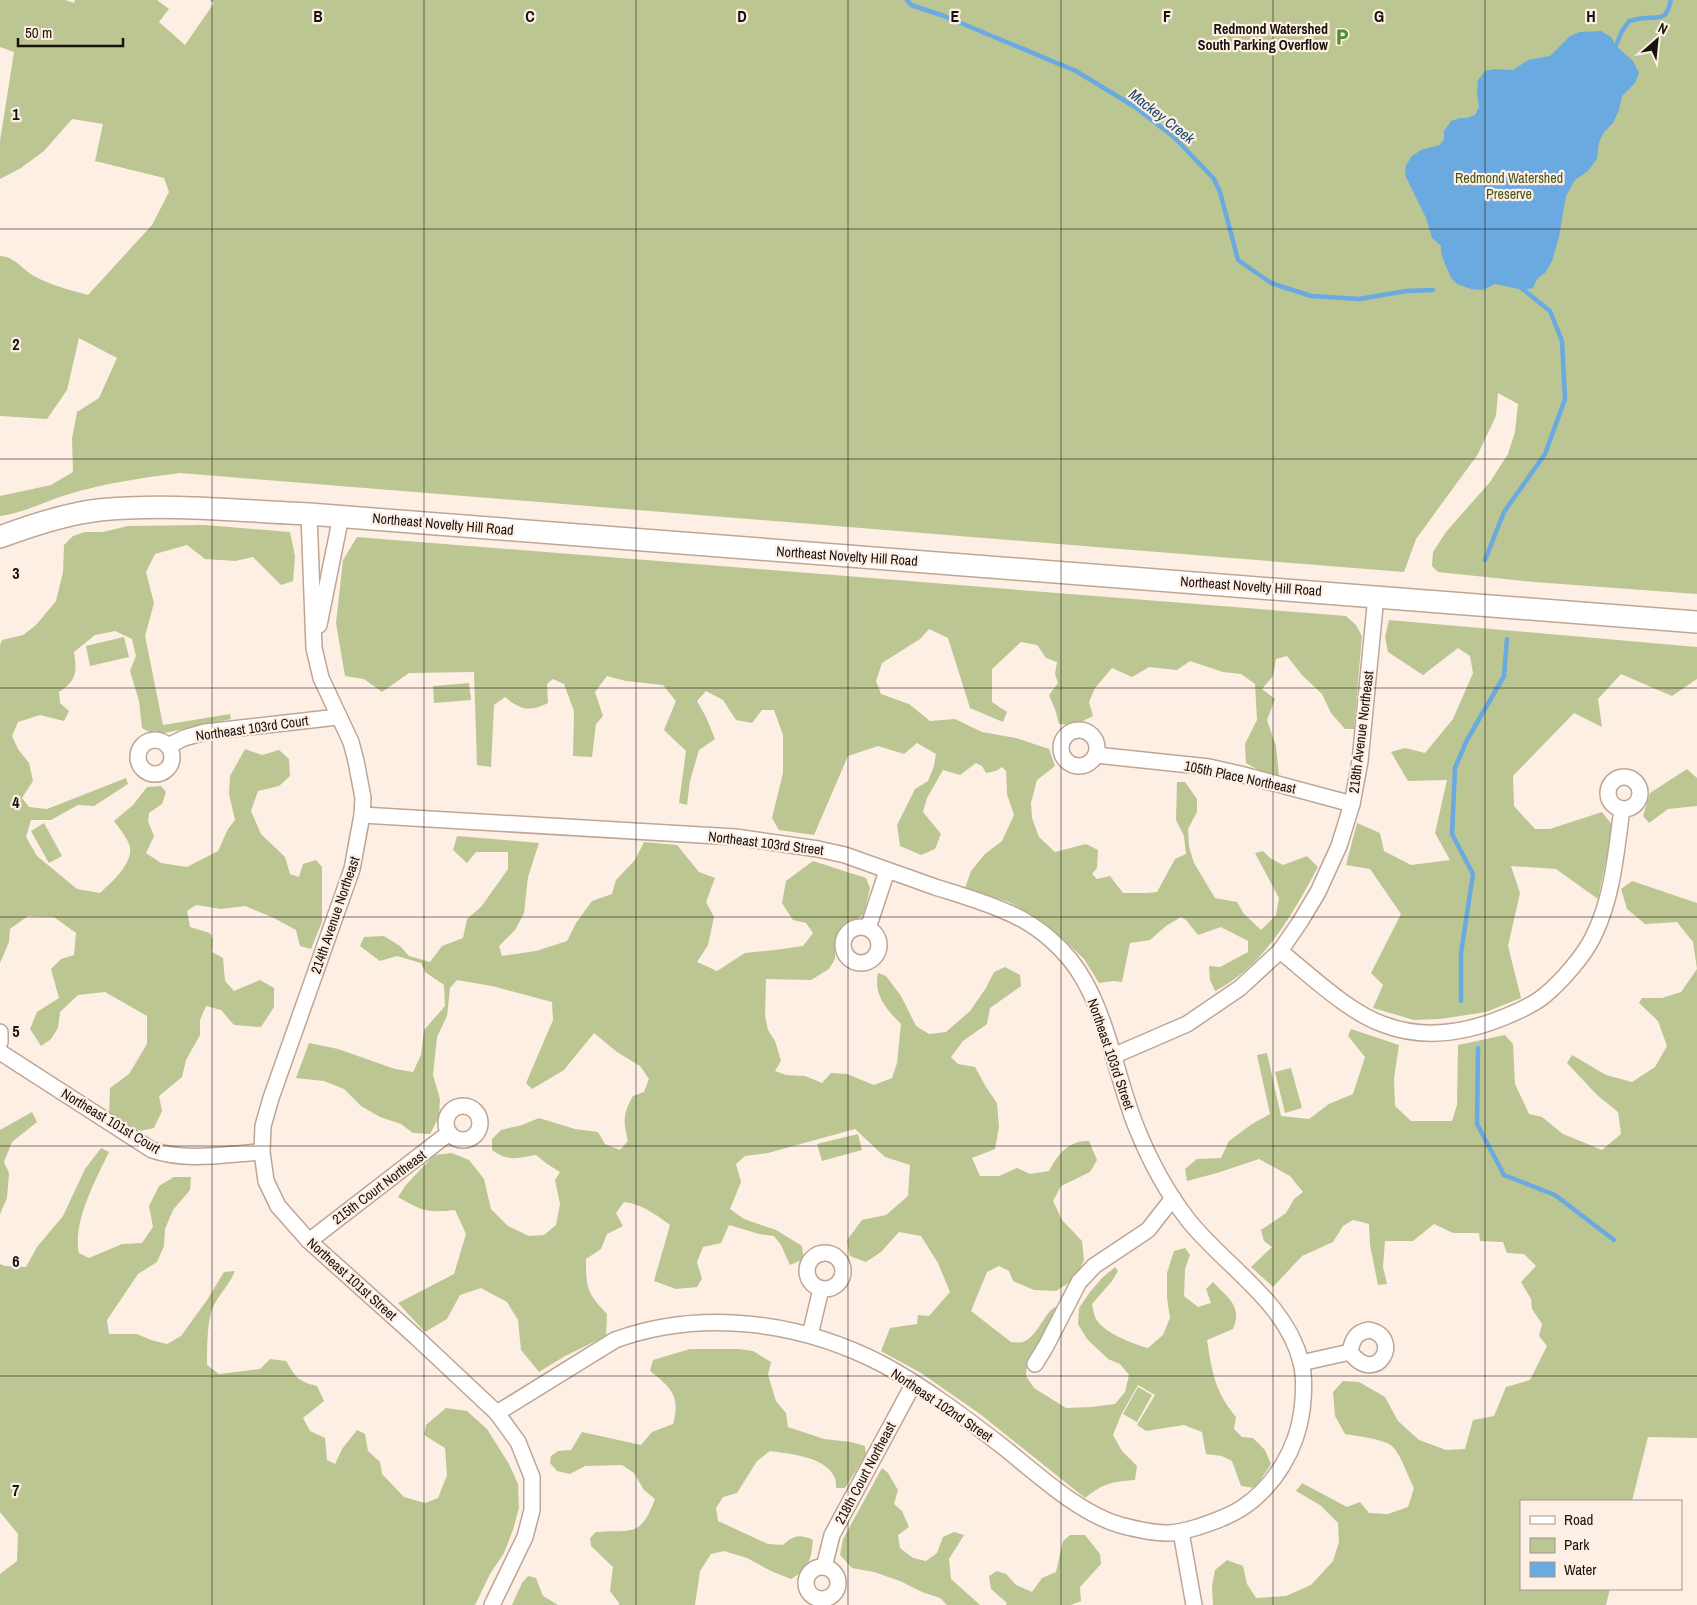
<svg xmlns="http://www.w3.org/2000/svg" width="1697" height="1605" viewBox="0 0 1697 1605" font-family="'Archivo Narrow',sans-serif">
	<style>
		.green { fill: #bbc692 }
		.water { fill: #6baae0 }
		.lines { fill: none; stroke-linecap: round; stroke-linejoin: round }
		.stream { stroke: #6baae0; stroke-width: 4.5 }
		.street-casing { stroke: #bea696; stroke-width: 18 }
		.secondary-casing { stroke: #bea696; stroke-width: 24 }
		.street { stroke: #fff; stroke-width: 15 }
		.secondary { stroke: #fff; stroke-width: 21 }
		.grid { fill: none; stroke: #19110b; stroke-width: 1; stroke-opacity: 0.55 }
		.labels { text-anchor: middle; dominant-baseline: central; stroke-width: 4.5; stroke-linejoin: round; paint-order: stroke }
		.poi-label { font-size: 14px; font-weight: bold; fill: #19110b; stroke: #feefe5; text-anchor: end }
		.park-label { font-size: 14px; fill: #4a531b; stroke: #feefe5 }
		.street-label { font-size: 14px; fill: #19110b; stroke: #feefe5 }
		.water-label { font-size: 15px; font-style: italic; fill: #1a496d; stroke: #feefe5 }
		.grid-label { font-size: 16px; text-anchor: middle; font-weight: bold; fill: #19110b; stroke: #feefe5; stroke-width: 4.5; stroke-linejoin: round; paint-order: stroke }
	</style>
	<rect width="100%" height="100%" fill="#feefe5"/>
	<!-- green -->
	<g class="green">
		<path d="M0 0H65L74 3 75 0H157L169 9 159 22 185 45 214 3 210 0H1697V594L1534 582 1438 572 1432 566 1433 552 1446 532 1490 482 1508 454 1515 432 1518 404 1498 393 1496 416 1478 454 1416 539 1404 572 180 473C142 478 104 483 66 495 43 502 24 513 0 516V496L51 485 73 472 72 439 77 412 99 398 117 358 79 338 67 390 47 419 0 416V256C15 257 22 269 34 276 50 285 70 290 88 295L152 225 169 192 164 178 95 161 103 124 72 119 44 151 21 168 0 179V141L14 52 0 47Z"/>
		<path d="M205 525 290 532 295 556 293 581 281 585 253 557 235 561 205 559 187 545 155 554 146 572 154 603 145 636 163 725 230 714 231 719 155 735 142 728 139 701 130 671 136 656 132 639 115 631 95 635 74 652C77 673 77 680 59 692L60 703 69 711 64 721 40 715 18 722 12 736 18 749 29 763 33 781 22 798 29 807 47 809 126 778 128 784 94 806 78 805 51 820H31L26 837 37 856 77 889 100 893C111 883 136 861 129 844 126 836 119 828 114 821L133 805 147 787 161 786 166 792 162 804 149 813 148 821 154 836 146 853 161 863 187 867 218 851 228 829 235 820 229 794 230 776 245 749 262 755 279 750 289 759 290 776 279 786 258 791 251 811 261 834 285 857 290 874 299 877 303 864 316 860 322 867V922L311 949 300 946 296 930 274 918 245 906 221 909 196 905 187 911 190 927 210 933 213 940 212 952 223 958 225 981 234 991 260 980 274 988V1007L261 1027 234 1025 221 1010 206 1006 200 1020V1035L186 1060 182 1077 159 1096 162 1111 154 1128 140 1131 109 1113 110 1088 129 1074 147 1044V1016L105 992 78 995 60 1012 58 1028 51 1039 41 1046 30 1029 37 1012 59 998 51 969 61 959 74 955 76 933 54 917 28 916 10 929 9 942 0 963V645L2 640 23 635 36 625 56 601 63 572 64 545 73 536 85 532H103L128 526Z"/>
		<path d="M357 537 1346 616 1356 625 1362 636 1354 729H1345L1331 713 1322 694 1302 675 1287 656 1276 659 1273 676 1262 689 1275 699 1267 720 1276 746 1279 776 1260 771 1246 763 1245 744 1257 720 1255 684 1241 674 1223 672 1190 661 1177 670 1149 667 1132 677 1112 668 1095 688 1089 702 1093 716 1075 725 1059 724 1056 712 1049 695 1058 683 1055 674 1057 662 1046 658 1037 645 1021 642 992 669V702L1007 712 1003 722 970 708 948 638 929 629 920 639 882 663 876 681 881 694 909 704 930 721 955 719 982 732 1016 738 1049 749 1055 766 1037 780 1031 803 1032 818 1039 837 1055 852 1086 844 1098 850 1097 868 1092 874 1097 879 1110 876 1123 893H1148L1157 892 1175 859 1186 854 1184 836 1176 820 1177 782H1185L1197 799V812L1188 829 1189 847 1194 863 1215 898 1237 902 1244 914 1261 930 1276 915 1279 898 1255 853 1263 851 1270 858 1283 865 1307 856 1318 867C1293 913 1264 967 1215 991L1210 980 1209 966 1220 967 1248 952V941L1221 927 1198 935 1186 920 1181 917 1166 926 1150 940 1130 943 1122 982 1113 981 1099 983 1084 959 1062 938 1041 921 1009 902 965 888 971 871 985 854 1002 841 1014 815 1007 794 1006 771 1002 767 996 771 986 773 982 766 976 763 960 775 943 770 927 798 923 812 941 834 935 849 921 855 900 846 897 825 915 789 928 781 934 766 936 754 917 743 904 754 878 746 848 756 814 835 779 830 772 818 783 773V735L774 710H762L752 723 736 720 723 700 706 691 697 701 706 717 715 739 699 750 690 781 687 805 679 803 686 751 664 730 676 701 663 685 626 681 607 676 595 692 603 716 596 724 592 757 573 756 574 711 564 684 553 679 547 684 548 703C529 712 521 710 505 697L494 705 491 767 477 765 474 672 409 673 382 692 364 679 345 676 336 623 343 560Z"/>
		<path d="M1389 620 1697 647V679L1672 696 1621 674 1598 699 1602 727 1574 713 1513 776 1514 806 1535 829H1550L1602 812 1613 826 1598 899 1556 869 1511 866 1520 893 1508 946 1521 998 1486 1012 1440 1019 1414 1020 1373 1008 1383 985 1371 973 1401 914 1370 869 1346 865 1357 823 1380 833 1384 851 1411 865 1450 860 1435 833 1447 780 1408 781 1391 752 1405 748 1425 753 1453 719 1473 673 1470 656 1458 648 1423 675 1388 652 1385 637Z"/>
		<path d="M124 637 129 657 90 666 86 646Z"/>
		<path d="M469 683 471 700 434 703 433 686Z"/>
		<path d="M1687 769 1697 778V806L1668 809 1649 823 1643 816 1650 793Z"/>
		<path d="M44 823 62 856 49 863 31 831Z"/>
		<path d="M457 836 539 843 528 877 524 913 515 930 499 946 502 956 536 951 567 941 576 923 592 901 612 894 616 880 635 860 644 842 677 845 699 872 715 878 706 902 714 917 708 945 697 962 717 971 745 953 775 950 803 946 813 933 806 923 793 920 782 903 786 881 813 861 866 878 870 888 864 914 843 928 835 944V959L829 969 811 980 766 979 765 1016 768 1030 775 1041 781 1061 775 1071 786 1075 805 1076 822 1083 831 1073 847 1074 874 1085 892 1078 897 1063 901 1024C887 1010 873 994 878 973L886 976 901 996 916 1026 929 1034 946 1032 970 1011 986 988 994 972 1005 967 1020 975 1021 986 990 1008 987 1024 963 1041 951 1057 958 1064 975 1067 986 1087 997 1103 999 1127 995 1149 972 1158 980 1176H999L1017 1168 1030 1174 1049 1171C1058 1154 1069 1140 1089 1141L1097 1160 1090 1172 1061 1186 1053 1201 1062 1220 1082 1241 1084 1260 1075 1279 1056 1291 1034 1290 1013 1281 1009 1271 999 1266 987 1272 971 1311 1011 1342C1015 1342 1020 1343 1023 1342 1038 1336 1042 1316 1055 1307L1062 1308 1027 1364 1026 1376 1034 1388 1066 1408 1091 1407 1115 1404 1125 1392 1129 1375 1120 1364 1108 1359 1087 1339 1078 1324 1079 1308 1090 1292 1102 1278 1115 1267 1118 1271 1112 1281 1092 1304C1093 1309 1094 1315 1096 1319 1104 1333 1133 1344 1148 1348L1163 1335 1170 1318 1167 1298V1273L1174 1251 1185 1248 1190 1255 1185 1269 1184 1296 1198 1307 1211 1303 1206 1289 1213 1282C1227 1297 1243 1306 1233 1329L1207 1340C1212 1372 1215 1392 1236 1417L1234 1429 1242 1437 1253 1438 1265 1450 1271 1464 1255 1488 1241 1486 1232 1461 1222 1456 1206 1454 1202 1432 1184 1425 1146 1431 1137 1425 1155 1395 1138 1385 1121 1415 1113 1435 1122 1451 1137 1466 1135 1480C1111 1482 1104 1483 1085 1498L980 1414 921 1373 881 1351 890 1328 917 1324 918 1315 929 1316 950 1292 938 1263 921 1236 899 1232 881 1252 866 1262 850 1256 847 1240 862 1220 886 1215 908 1196 910 1165 885 1157 855 1129 768 1153 745 1156 736 1164 741 1182 730 1209 744 1219 776 1230 802 1246 804 1259 790 1265 781 1245 774 1236 759 1234 729 1225 721 1243 703 1247 697 1262 702 1279 697 1287 676 1289 654 1281 670 1225C655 1214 642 1204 624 1202L616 1213 623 1226 607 1234 601 1249 586 1259C586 1288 587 1293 607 1314L606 1336 565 1356 539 1372 521 1350 518 1320 507 1302 481 1288 460 1295 447 1319 425 1332 398 1303 454 1274 466 1234 455 1210C427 1213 422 1211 398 1197L405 1186 434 1155 452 1153 469 1160 484 1179 491 1209 508 1226 529 1236 544 1235 556 1225 560 1204 555 1180 560 1172 547 1164 536 1155C518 1158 508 1162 492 1150V1139L501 1130 522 1125 539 1118 575 1129 598 1132 605 1144 620 1150 628 1141C623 1122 623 1113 633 1096L644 1092 649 1079 640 1066 617 1052 594 1033 564 1070 532 1089 526 1083 553 1020 552 1002 492 986 457 980 450 988 447 1016 437 1037 433 1075 440 1099 439 1117 430 1134 413 1133 401 1124 380 1117 361 1106 344 1089 324 1081 296 1078 309 1043 338 1049 395 1069 413 1072 421 1055 424 1030 445 1006 444 985 425 972 421 963 397 956 380 961 360 946 364 937 384 936 400 946 409 956 430 962 442 946 463 938 467 919 481 907 508 869V852H476L467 863 453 850Z"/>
		<path d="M1632 881 1697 903V1438L1648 1437 1632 1501H1521V1589H1610L1606 1605H1213L1212 1586 1215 1570 1227 1560 1243 1566 1247 1584 1256 1598 1286 1596 1311 1585 1333 1561 1339 1542 1338 1523 1320 1505 1296 1491 1302 1483 1347 1507 1360 1502 1369 1513 1388 1514 1408 1507 1414 1488C1408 1477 1401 1454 1392 1446 1384 1439 1356 1436 1345 1434L1335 1416 1333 1392 1343 1381 1359 1382 1385 1397 1398 1421 1419 1440 1446 1450 1465 1449 1473 1420 1494 1416 1506 1387 1530 1380 1547 1346 1539 1336 1542 1324 1532 1309 1531 1299 1521 1282 1536 1266 1524 1254 1507 1253 1503 1242 1480 1241 1479 1233H1453L1434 1224 1413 1241H1385L1383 1267 1387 1284 1378 1285 1370 1245 1369 1224 1353 1220 1343 1226 1333 1242 1302 1256 1273 1287 1251 1267 1272 1247 1264 1241 1261 1230 1286 1213 1294 1199 1303 1192 1290 1176 1259 1159 1217 1173 1187 1181 1185 1169 1197 1159 1221 1158 1229 1141 1252 1124 1270 1114 1257 1055 1267 1053 1281 1116 1309 1119 1329 1104 1353 1094 1365 1057 1348 1036 1351 1029 1399 1045 1394 1078 1395 1106 1411 1121H1452L1457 1105 1458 1045 1505 1035 1513 1044 1515 1084 1529 1114 1542 1117 1563 1134 1602 1150 1621 1134 1618 1112 1597 1095 1567 1063 1572 1055 1606 1075 1632 1082 1655 1067 1667 1046 1658 1021 1639 1003 1642 998H1662L1681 992 1697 969 1693 942 1677 922 1645 924 1627 909 1621 889Z"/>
		<path d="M1291 1068 1302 1108 1285 1113 1275 1072Z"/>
		<path d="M32 1112 37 1122 12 1142 4 1162 9 1173 7 1198 0 1214V1130Z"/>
		<path d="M858 1134 862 1150 822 1161 817 1144Z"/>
		<path d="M101 1148 109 1152C96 1179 72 1223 79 1253L89 1258 122 1244 142 1243 153 1227 149 1206 159 1186 174 1177H191L190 1190 173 1210 165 1229 164 1246 157 1262 138 1274 107 1320 109 1334H137L151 1340 167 1344 181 1336 207 1300 224 1272 235 1271C230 1284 220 1293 214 1305 207 1317 207 1350 207 1365L219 1374 260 1369 270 1359 286 1361C296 1377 297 1381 317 1386L324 1401 303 1418 310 1431 325 1438 327 1460 335 1464 342 1449 357 1430 365 1434 368 1451 380 1462 382 1474 404 1497 425 1503 438 1498 447 1475 445 1448 424 1435 426 1425 446 1408 467 1411 487 1429 509 1464 518 1484 519 1508 513 1530 504 1553 490 1574 475 1605H0V1574L17 1561 18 1534 0 1512V1264L5 1266 26 1267 37 1247 63 1216 85 1169Z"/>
		<path d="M739 1349 753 1351 771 1362 768 1375 776 1401 786 1413 788 1427 824 1439 851 1442 865 1446 866 1455 845 1488H836C836 1484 836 1479 834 1476 823 1456 790 1454 770 1451L757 1461 737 1493 723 1497 716 1508 718 1521 768 1544 783 1545C794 1535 800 1534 813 1540 811 1560 809 1569 791 1579L771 1571 747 1558 724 1551 711 1554 700 1571 695 1605H619V1603L610 1591 613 1567 591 1546 590 1538 596 1532C632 1529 640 1539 655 1499L644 1490 634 1473 622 1465 585 1466 570 1474 557 1471 550 1463 551 1456 558 1451 571 1450 582 1432 641 1445 652 1432 673 1424C681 1395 670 1387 650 1371L653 1360 690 1349Z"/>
		<path d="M1138 1387 1152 1395 1137 1422 1123 1414Z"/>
		<path d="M882 1468 888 1473 898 1490 894 1504 902 1511 909 1527 898 1535 900 1548 913 1558 926 1561 937 1553 943 1537 954 1532 964 1535 949 1559 951 1579 980 1605H947L940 1598 922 1592 900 1581 874 1572 852 1568 840 1555 843 1539Z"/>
		<path d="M1070 1535H1085L1100 1554 1101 1564 1080 1587 1081 1601 1071 1605H1006L1007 1603 991 1589 989 1576 997 1571 1006 1574 1016 1585 1032 1592 1042 1578 1056 1572 1063 1541Z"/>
		<path d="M528 1576 536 1578 543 1596 558 1605H512L522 1583Z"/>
	</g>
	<!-- water -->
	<path class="water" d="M1601 31 1611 37 1616 46 1633 61 1639 73 1635 83 1622 96 1619 110 1613 123 1604 132 1599 142 1597 159 1588 171 1575 180 1566 196 1559 237 1552 261 1546 272 1537 279 1533 288 1523 290 1495 284 1483 290 1471 289 1457 284 1451 278 1445 264 1441 253V246L1432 238 1426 218 1405 175 1406 165 1412 156 1421 150 1440 145 1444 139V131L1451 121 1460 118H1467L1475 115 1479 107 1477 93 1478 80 1485 71 1495 69 1513 70 1528 60 1550 56 1570 36 1580 32Z"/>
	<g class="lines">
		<!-- stream -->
		<g class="stream">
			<path d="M907 0 911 5 944 16 1076 71 1135 107 1175 138 1214 179 1220 192 1238 260 1271 283 1311 296 1359 299 1406 291 1433 290"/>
			<path d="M1614 50 1622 31 1629 21C1635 20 1640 18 1645 18 1663 17 1666 20 1671 0"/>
			<path d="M1485 560 1504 512 1545 454 1565 399 1562 341 1550 311 1519 286"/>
			<path d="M1461 1001V953L1473 874 1452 834 1455 768 1467 740 1504 676 1507 639"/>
			<path d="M1478 1048 1477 1124 1504 1175 1555 1195 1614 1240"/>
		</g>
		<!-- street casing -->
		<g class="street-casing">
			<g id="street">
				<path d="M309 514 314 648 321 678 351 742 356 761 363 798 362 815 352 869 271 1098 263 1126 262 1152 266 1181 278 1206 309 1241 416 1337 497 1413 518 1442 532 1477V1510L525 1537 492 1605"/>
				<path d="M319 625 341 516"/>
				<circle cx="1079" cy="748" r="18"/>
				<circle cx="155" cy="757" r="17"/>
				<path d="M168 746 184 738 205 732 338 717"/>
				<path d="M1096 755 1209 767 1240 774 1352 804"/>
				<circle cx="1624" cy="793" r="16"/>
				<path d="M362 815 735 837 818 849 845 855C875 866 905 876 935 887 957 894 981 901 1002 910 1036 923 1068 950 1085 982 1109 1026 1117 1077 1135 1124 1148 1157 1167 1193 1189 1221 1226 1267 1286 1302 1301 1362 1305 1378 1304 1394 1302 1410 1297 1449 1275 1486 1242 1508 1228 1517 1213 1522 1198 1527 1188 1530 1178 1533 1167 1533 1151 1533 1135 1529 1120 1525 1078 1513 1036 1473 1002 1446 964 1417 926 1388 884 1365 802 1322 703 1308 615 1340L497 1413"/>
				<circle cx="861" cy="945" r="18"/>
				<path d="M868 928 887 871"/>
				<path d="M1280 951C1310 975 1349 1013 1385 1025 1425 1040 1469 1032 1507 1016 1519 1011 1533 1005 1544 996 1561 982 1585 955 1594 935 1613 896 1616 852 1622 809"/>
				<path d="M0 1032V1042"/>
				<path d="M0 1052 152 1150C187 1162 226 1154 262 1152"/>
				<path d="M1113 1056 1187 1024 1240 988 1280 951 1300 922 1318 892 1339 846 1352 804 1360 761 1376 596"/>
				<circle cx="463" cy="1123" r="17"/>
				<path d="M309 1241 449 1133"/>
				<circle cx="825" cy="1271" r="18"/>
				<path d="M1369 1330C1404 1337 1377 1388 1350 1352 1352 1340 1356 1332 1369 1330Z"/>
				<path d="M810 1335 821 1289"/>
				<path d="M1301 1363 1350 1352"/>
				<path d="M1035 1364 1046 1346 1079 1282 1094 1266 1148 1230 1173 1198"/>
				<path d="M1181 1532 1194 1605"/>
				<circle cx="822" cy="1583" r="16"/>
				<path d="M824 1567 832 1535 914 1383"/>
			</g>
		</g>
		<!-- secondary casing -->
		<g class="secondary-casing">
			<path id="secondary" d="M0 537C32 525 65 514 99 510 168 503 240 511 309 514L1697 622"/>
		</g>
		<!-- street -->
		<use href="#street" class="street"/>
		<!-- secondary -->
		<use href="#secondary" class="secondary"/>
	</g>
	<!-- grid -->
	<path class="grid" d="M212 0V1605M424 0V1605M636 0V1605M848 0V1605M1061 0V1605M1273 0V1605M1485 0V1605M0 229H1697M0 459H1697M0 688H1697M0 917H1697M0 1146H1697M0 1376H1697"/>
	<!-- icons -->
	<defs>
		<g id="parking-bare" transform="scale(1.35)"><path d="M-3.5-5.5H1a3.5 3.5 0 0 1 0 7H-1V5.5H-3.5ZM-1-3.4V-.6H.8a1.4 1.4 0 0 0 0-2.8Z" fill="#528f2e" stroke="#feefe5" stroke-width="2.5" paint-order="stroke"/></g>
	</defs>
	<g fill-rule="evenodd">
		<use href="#parking-bare" x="1342" y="37"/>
	</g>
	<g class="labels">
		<!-- poi labels -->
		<g class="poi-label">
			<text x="1328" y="29">Redmond Watershed<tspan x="1328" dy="16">South Parking Overflow</tspan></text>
		</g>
		<!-- park labels -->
		<g class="park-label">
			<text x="1509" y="178">Redmond Watershed<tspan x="1509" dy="16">Preserve</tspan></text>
		</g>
		<!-- street labels -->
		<g class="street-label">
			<text transform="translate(443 524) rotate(5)">Northeast Novelty Hill Road</text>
			<text transform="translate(847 556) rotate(4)">Northeast Novelty Hill Road</text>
			<text transform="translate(1251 586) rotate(4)">Northeast Novelty Hill Road</text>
			<text transform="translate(252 728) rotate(-8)">Northeast 103rd Court</text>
			<text transform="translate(1361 732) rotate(-83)">218th Avenue Northeast</text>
			<text transform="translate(1240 777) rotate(12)">105th Place Northeast</text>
			<text transform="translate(766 843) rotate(7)">Northeast 103rd Street</text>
			<text transform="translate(335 915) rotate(-71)">214th Avenue Northeast</text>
			<text transform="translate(1111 1054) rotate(71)">Northeast 103rd Street</text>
			<text transform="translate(111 1121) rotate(31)">Northeast 101st Court</text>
			<text transform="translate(379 1187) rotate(-37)">215th Court Northeast</text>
			<text transform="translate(352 1279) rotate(42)">Northeast 101st Street</text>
			<text transform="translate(942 1405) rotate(34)">Northeast 102nd Street</text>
			<text transform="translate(865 1473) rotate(-62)">218th Court Northeast</text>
		</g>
		<!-- water labels -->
		<g class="water-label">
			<text transform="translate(1162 116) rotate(38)">Mackey Creek</text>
		</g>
	</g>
	<g class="grid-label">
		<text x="318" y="22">B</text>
		<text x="530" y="22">C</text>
		<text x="742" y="22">D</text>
		<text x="955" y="22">E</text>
		<text x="1167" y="22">F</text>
		<text x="1379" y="22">G</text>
		<text x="1591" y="22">H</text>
		<text x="16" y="120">1</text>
		<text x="16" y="350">2</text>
		<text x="16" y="579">3</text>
		<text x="16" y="808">4</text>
		<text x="16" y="1037">5</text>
		<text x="16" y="1267">6</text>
		<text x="16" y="1496">7</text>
	</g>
	<!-- legend -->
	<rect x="1520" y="1500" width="162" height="90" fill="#feefe5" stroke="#a2968e"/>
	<rect x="1530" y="1516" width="25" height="8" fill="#ffffff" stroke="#a2968e"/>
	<text x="1564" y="1525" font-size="15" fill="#19110b">Road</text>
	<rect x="1530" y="1538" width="25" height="15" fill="#bbc692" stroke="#a2968e"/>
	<text x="1564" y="1550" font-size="15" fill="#19110b">Park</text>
	<rect x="1530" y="1562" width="25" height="15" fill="#6baae0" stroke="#a2968e"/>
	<text x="1564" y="1575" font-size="15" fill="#19110b">Water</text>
	<!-- north arrow -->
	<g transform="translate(1657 40) rotate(27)" stroke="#feefe5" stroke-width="4" paint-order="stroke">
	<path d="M0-4L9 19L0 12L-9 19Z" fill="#19110b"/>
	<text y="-8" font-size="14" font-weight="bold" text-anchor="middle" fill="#19110b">N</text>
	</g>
	<!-- scale -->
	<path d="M18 38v8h105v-8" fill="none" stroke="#19110b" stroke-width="2.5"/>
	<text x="25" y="38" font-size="15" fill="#19110b" stroke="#feefe5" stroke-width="4" paint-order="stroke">50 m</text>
</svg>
